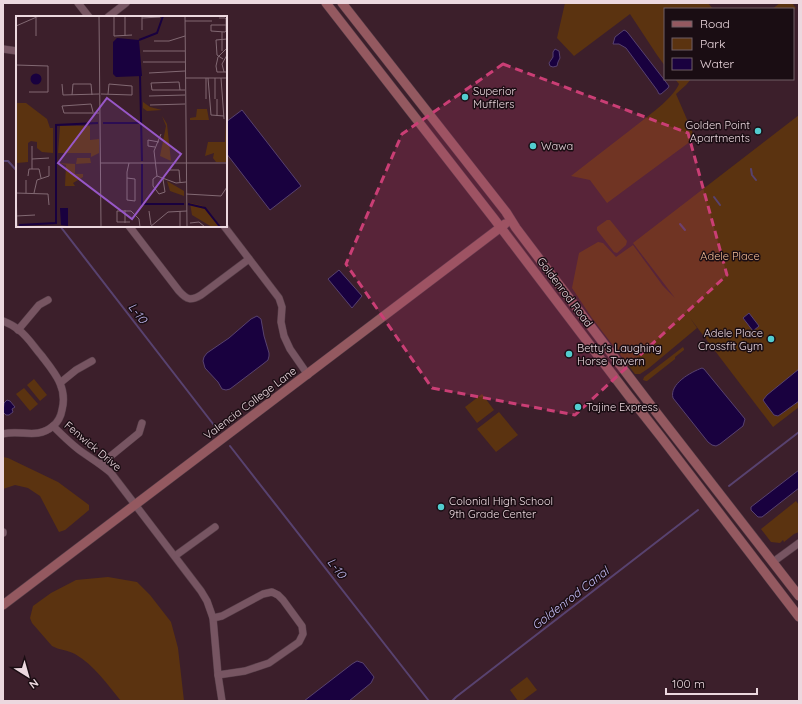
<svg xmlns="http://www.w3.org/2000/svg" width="802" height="704" viewBox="0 0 802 704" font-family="Quicksand,sans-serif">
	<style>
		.green { fill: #5b3310 }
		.water { fill: #19013f; stroke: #58426f }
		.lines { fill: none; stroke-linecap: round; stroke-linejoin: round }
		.stream { stroke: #58426f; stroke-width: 2 }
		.street-casing { stroke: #563e48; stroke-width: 8 }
		.secondary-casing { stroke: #563e48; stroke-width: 10 }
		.street { stroke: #775562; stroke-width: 7 }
		.secondary { stroke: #945960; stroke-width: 9 }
		.marked { fill: #ca3e75; fill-opacity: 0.2; stroke: #ca3e75; stroke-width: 3; stroke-dasharray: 8 5; stroke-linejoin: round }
		.poi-dot { fill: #52cdcf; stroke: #1a0d13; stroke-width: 1.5 }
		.labels { text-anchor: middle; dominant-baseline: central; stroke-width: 3; stroke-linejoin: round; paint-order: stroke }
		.poi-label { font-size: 11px; fill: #ecd8df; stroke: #1a0d13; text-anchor: start }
		.park-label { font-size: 11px; fill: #f4bd96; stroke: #1a0d13 }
		.street-label { font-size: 11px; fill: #ecd8df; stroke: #1a0d13 }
		.water-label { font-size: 12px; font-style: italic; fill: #c6bdf7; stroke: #1a0d13 }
		.inset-river { fill: none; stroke: #19013f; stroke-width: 2 }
		.inset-road { fill: none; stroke: #826973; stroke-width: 1 }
		.view { fill: #9757c7; fill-opacity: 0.15; stroke: #9757c7; stroke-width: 2 }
		.inset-edge { fill: none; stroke: #ecd8df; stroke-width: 2 }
	</style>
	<rect width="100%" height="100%" fill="#3c1f2b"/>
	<!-- green -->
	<g class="green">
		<path d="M565 3H708L713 9H665V66L657 55 630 14 574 56 557 38Z"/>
		<path d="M780 3H792L796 8 793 10V9H772Z"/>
		<path d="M675 79H691L686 85 676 94 695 138 607 203 590 180 571 176C596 156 622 137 647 117 657 109 674 96 679 84Z"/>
		<path d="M799 115V407L773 427 690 318 697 328 649 368 640 374H635L592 318 572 288 579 253 598 242 603 243 616 257 633 245 663 286 675 298 633 243Z"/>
		<path d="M607 220H610L627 241 626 245 617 253 614 252 597 230V227Z"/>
		<path d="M683 347 684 349V350L675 357V359L647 381H646L643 380 644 377Z"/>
		<path d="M34 379 47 395 40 401 27 385Z"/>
		<path d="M24 388 38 404 30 411 16 394Z"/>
		<path d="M482 394 494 410 477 423 465 407Z"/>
		<path d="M499 412 518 435 496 452 477 429Z"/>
		<path d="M3 457 8 458 58 482 89 505V510L65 530 59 532 40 496 28 488 15 485 3 489Z"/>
		<path d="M796 501 799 505V532L794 534 784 542 783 540 780 543 771 542 761 529Z"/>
		<path d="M108 577 137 582 150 595 171 622 178 648 184 701H121C107 684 94 665 75 654 68 650 59 650 52 646L32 623 30 618 33 606 51 593 76 580Z"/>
		<path d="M527 677 537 690 522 701H518L510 690Z"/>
	</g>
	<!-- water -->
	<g class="water">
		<path d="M624 30 626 31 628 33 669 86 668 88 661 94H659L657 90 626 48 619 44H613L615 37Z"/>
		<path d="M555 49 559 51 560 58 558 62 557 66 553 67 550 66 549 63 553 57V52Z"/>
		<path d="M242 110 301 186 270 210 226 153V122Z"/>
		<path d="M339 270 362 296 352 308 328 279Z"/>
		<path d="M749 313 759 326 753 331 743 318Z"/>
		<path d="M257 316 261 319 264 336 269 353V356L268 360 263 364 230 389 226 390 222 389 218 382 205 368 203 361 204 357 207 353 229 338 251 319Z"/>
		<path d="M702 368 704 369 745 419 743 426 720 444 716 446 712 445 708 442 673 398C669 384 691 372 702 368Z"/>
		<path d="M799 369V401L781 414 778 416 774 415 765 403 763 400 767 395Z"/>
		<path d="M7 400 10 401 15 407 12 409 13 412 9 415H6L3 412 4 403Z"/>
		<path d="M799 470V488L762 517H758L751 510V507Z"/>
		<path d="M357 661 363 663 374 677 371 683 349 701H304L352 664Z"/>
	</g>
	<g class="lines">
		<!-- stream -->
		<g class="stream">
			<path d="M3 161H8L17 171"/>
			<path d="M751 169 752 175 756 180"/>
			<path d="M714 197 720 205"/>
			<path d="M680 224 685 230"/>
			<path d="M60 226 217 429"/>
			<path d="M230 446 429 701"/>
			<path d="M729 486 799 432"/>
			<path d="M452 701 456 697 698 510"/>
		</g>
		<!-- street casing -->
		<g class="street-casing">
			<g id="street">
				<path d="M78 3 89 17"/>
				<path d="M108 17 126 3"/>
				<path d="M3 49 17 51"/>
				<path d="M129 226 179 291C187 300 191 301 201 295L249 259"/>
				<path d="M224 226 279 298 282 307 281 322 284 336 290 349 308 375"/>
				<path d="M3 321C8 323 14 326 19 330 28 337 34 347 41 355 54 372 68 387 62 410 61 416 58 422 53 426 37 440 20 429 3 434"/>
				<path d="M18 330 39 305 48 300"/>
				<path d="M60 383 76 370 92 361"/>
				<path d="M53 426C62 435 72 445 82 452 92 459 102 465 111 473L201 591 207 601 213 618 218 675 222 701"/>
				<path d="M101 464 139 433 142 423"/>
				<path d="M3 533V532"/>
				<path d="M175 556 215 527"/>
				<path d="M773 562 799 543"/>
				<path d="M213 618 222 616 263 594 272 592 278 595 283 600 302 626 303 634 299 642 269 663 245 671 218 675"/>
			</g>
		</g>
		<!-- secondary casing -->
		<g class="secondary-casing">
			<g id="secondary">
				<path d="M326 3 495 220 628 395 661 437 799 617"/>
				<path d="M342 3 506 212 516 228 544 265 656 412 799 596"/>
				<path d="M3 605 505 224"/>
			</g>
		</g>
		<!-- street -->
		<use href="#street" class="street"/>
		<!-- secondary -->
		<use href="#secondary" class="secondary"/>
	</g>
	<!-- marked area -->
	<path class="marked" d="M503 64 688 133 727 275 575 415 432 388 346 264 402 134Z"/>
	<!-- markers -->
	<g class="poi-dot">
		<circle cx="465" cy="97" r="4"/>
		<circle cx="758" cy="131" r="4"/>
		<circle cx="533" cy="146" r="4"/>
		<circle cx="771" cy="339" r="4"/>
		<circle cx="569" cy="354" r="4"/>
		<circle cx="578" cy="407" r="4"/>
		<circle cx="441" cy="507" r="4"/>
	</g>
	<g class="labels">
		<!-- poi labels -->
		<g class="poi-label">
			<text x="473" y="91">Superior<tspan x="473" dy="13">Mufflers</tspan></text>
			<text x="750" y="125" text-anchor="end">Golden Point<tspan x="750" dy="13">Apartments</tspan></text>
			<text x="541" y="146">Wawa</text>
			<text x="763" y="333" text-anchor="end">Adele Place<tspan x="763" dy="13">Crossfit Gym</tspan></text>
			<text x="577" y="348">Betty's Laughing<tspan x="577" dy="13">Horse Tavern</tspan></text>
			<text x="586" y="407">Tajine Express</text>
			<text x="449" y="501">Colonial High School<tspan x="449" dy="13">9th Grade Center</tspan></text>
		</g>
		<!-- park labels -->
		<g class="park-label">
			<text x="730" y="256">Adele Place</text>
		</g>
		<!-- street labels -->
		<g class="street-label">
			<text transform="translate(565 292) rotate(53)">Goldenrod Road</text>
			<text transform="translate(250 403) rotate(-37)">Valencia College Lane</text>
			<text transform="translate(93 446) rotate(40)">Fenwick Drive</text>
		</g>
		<!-- water labels -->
		<g class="water-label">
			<text transform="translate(138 313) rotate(52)">L-10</text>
			<text transform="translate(337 568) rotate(52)">L-10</text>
			<text transform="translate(570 598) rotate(-38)">Goldenrod Canal</text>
		</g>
	</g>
	<!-- overview -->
	<g transform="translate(16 16)">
		<rect width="211" height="211" fill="#3c1f2b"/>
		<path d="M127 86 134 91 146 94 131 95 127 92ZM0 87H10L31 103 34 112H37V137L26 136 21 132V126L15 125 12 127V146L1 147ZM181 93H191L193 104H174V102L180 101ZM146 100 151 108 155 145 144 140 150 110ZM209 104 211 146H200L197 142 198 137 189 140 192 126H209ZM44 110H74V124L83 123V137L75 141V137H42ZM61 142H74L75 147 59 148V158H67V161L57 167 59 170H49L50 149 43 147 60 148ZM151 165 168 175V180L154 175ZM174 187 187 190 204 211H196L176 199Z" fill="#5b3310"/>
		<path d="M101 22 123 24 126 60 100 61 97 58V26ZM14.5 63a5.5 5.5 0 1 1 11 0a5.5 5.5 0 1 1-11 0ZM44 192H52V210L45 209Z" fill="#19013f"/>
		<path class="inset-river" d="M123 24 141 17 147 0M124 59 126 145M87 107H124M126 148V188H168M172 188 189 192 204 211M3 209 40 207V109L82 107"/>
		<path class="inset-road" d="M83 0 85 211M98 0V20L116 19M109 0V20M126 0V14M169 0 171 211M20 2V20M126 2 144 1M203 2H209L210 3V15L209 16 195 15V9H210M169 5H196M0 10 23 0M206 16V35M138 25H153L169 20M211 32 202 41 200 50 201 56H211M127 35H169M207 43 201 39 200 24 211 23M127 46H169M0 49 32 50V76H13M208 56 206 48 211 39M133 57 169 55M170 62H211M190 62V83M192 62 195 99 208 100M199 62V83M205 62 208 103M46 68 47 79 83 78M164 74 163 66 135 67 136 74H169M85 78 116 79V70L93 68 92 78M56 79 57 68H75L76 79M133 80 169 79M201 83V100M134 89 169 88M77 96 75 88 46 90 48 97H83M145 118 138 135 141 160 160 167 170 166M16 130V153M139 131 132 130V124L143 126M16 143 33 142M84 147H211M153 154H163L164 166M12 160 13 153H23L25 162M141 160 137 163V170L143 178 149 176 147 163M111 162 119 163V185L111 184V156L113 147M0 169 1 211M0 177 32 178 33 189M10 177V164M18 177 21 164 33 160V150M170 178 205 180 211 171V147M109 194V207M133 195 135 209M0 200 19 199M114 206H101V195H115L123 203 124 211M174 207 183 206 189 211M134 211 152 196 171 195M164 211V195"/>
		<path class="view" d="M91 82 165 138 116 203 42 147Z"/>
		<rect width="211" height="211" class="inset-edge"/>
	</g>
	<!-- border -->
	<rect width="802" height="704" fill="none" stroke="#ecd8df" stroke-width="8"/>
	<!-- legend -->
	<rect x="664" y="8" width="130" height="72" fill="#1a0d13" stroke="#6e5e65"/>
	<rect x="672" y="21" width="20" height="6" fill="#945960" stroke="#6e5e65"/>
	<text x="700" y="28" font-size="12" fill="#ecd8df">Road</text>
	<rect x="672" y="38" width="20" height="12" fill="#5b3310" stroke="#6e5e65"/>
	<text x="700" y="48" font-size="12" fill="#ecd8df">Park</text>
	<rect x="672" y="58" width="20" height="12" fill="#19013f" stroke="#6e5e65"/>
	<text x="700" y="68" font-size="12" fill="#ecd8df">Water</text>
	<!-- north arrow -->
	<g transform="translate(28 676) rotate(143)" stroke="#1a0d13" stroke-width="3" paint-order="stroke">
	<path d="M0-3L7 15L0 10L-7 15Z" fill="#ecd8df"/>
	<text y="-6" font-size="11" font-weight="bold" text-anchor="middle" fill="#ecd8df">N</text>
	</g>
	<!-- scale -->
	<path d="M666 688v6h91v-6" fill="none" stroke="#ecd8df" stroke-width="2"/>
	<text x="672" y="688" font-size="12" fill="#ecd8df" stroke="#1a0d13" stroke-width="3" paint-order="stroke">100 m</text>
</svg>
